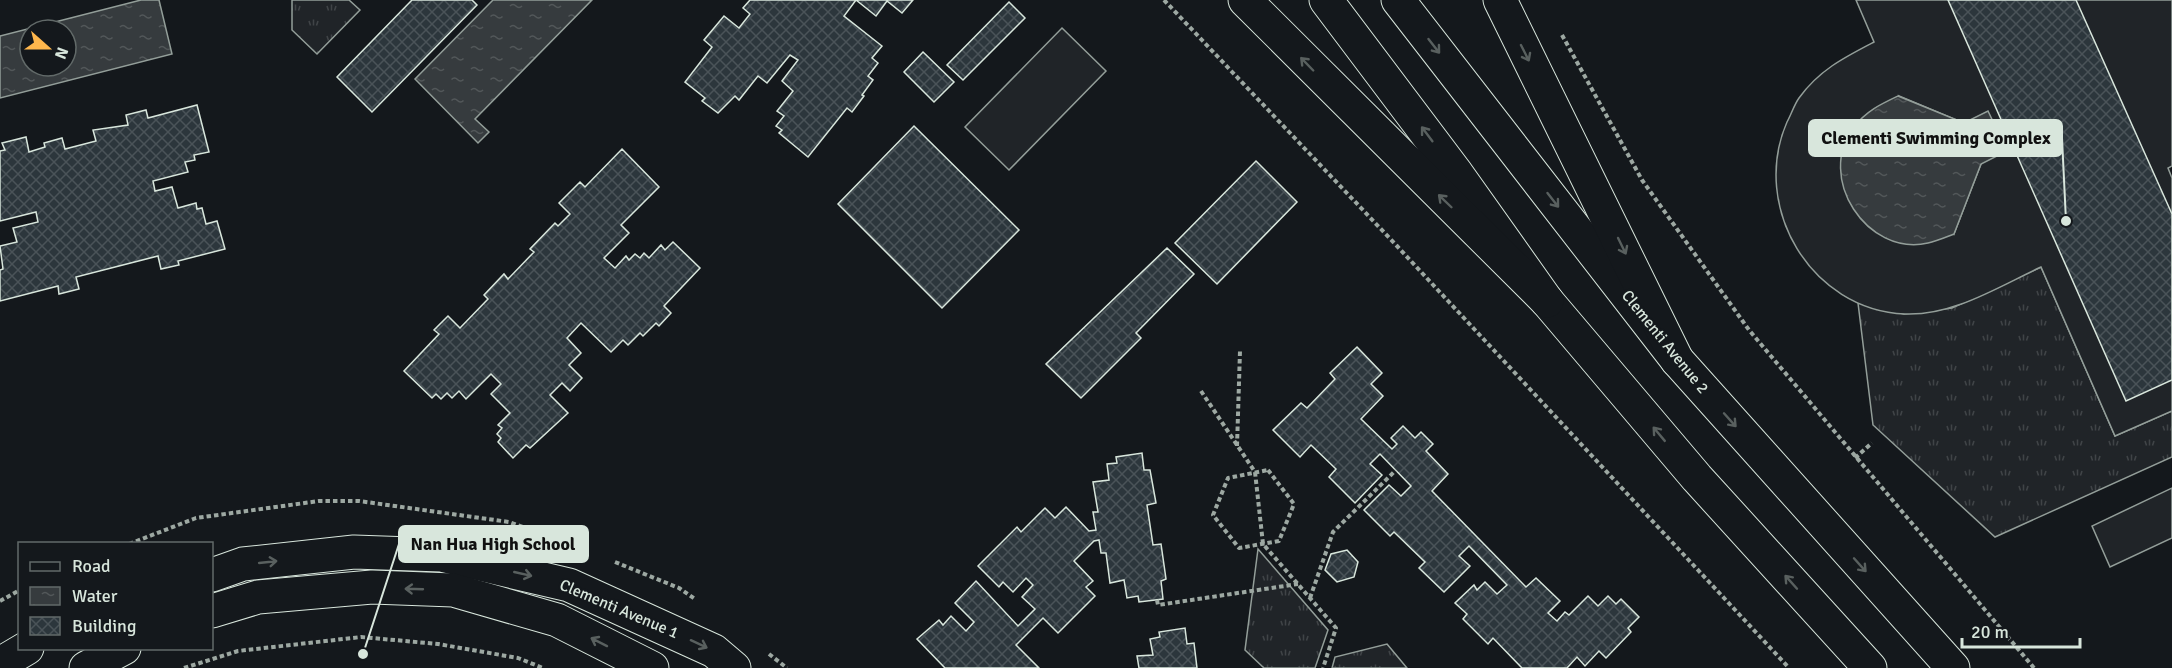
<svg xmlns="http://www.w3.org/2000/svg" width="2172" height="668" viewBox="0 0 2172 668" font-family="Signika,sans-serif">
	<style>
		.grass { fill: url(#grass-tufts); stroke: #939e99; stroke-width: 1.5 }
		.garden { fill: #202428; stroke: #939e99; stroke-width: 1.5; fill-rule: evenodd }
		.water { fill: url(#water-ripples); stroke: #939e99; stroke-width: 1.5; fill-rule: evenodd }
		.building { fill: url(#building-cross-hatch); stroke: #d8e6dc; stroke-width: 1.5 }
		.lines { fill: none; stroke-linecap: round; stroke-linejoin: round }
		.minor-casing { stroke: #d8e6dc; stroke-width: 35 }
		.secondary-casing { stroke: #d8e6dc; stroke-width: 35 }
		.motorway-casing { stroke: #d8e6dc; stroke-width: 35 }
		.path { stroke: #9da8a2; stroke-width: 4; stroke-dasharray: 4.5 3; stroke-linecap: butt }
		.minor { stroke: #14181c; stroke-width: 33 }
		.secondary { stroke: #14181c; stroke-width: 33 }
		.motorway { stroke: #14181c; stroke-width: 33 }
		.oneway { stroke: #59605f }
		.labels { text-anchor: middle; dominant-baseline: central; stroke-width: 4.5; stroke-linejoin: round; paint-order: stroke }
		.street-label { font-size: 16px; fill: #d8e6dc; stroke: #14181c }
		.leader { fill: none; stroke: #d8e6dc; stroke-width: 2 }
		.callout-dot { fill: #d8e6dc; stroke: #14181c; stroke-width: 2 }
		.callout { fill: #d8e6dc; stroke: #d8e6dc; stroke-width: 2 }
		.callout-label { font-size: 18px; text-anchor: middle; font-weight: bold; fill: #111 }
	</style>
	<defs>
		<pattern id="grass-tufts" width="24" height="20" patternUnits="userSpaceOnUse" patternTransform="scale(1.5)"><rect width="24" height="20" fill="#202428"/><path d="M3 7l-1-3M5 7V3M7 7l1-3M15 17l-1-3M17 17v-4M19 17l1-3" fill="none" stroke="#404447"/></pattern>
		<pattern id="water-ripples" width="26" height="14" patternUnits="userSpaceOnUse" patternTransform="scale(1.5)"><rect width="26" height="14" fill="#363b3e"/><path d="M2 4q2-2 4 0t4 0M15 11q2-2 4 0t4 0" fill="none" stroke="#525759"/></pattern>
		<pattern id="building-cross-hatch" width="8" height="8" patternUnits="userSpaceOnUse" patternTransform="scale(1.5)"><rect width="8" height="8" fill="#2c363c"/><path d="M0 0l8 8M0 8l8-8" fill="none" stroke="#4a5358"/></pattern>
	</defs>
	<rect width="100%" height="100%" fill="#14181c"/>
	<!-- grass -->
	<g class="grass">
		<path d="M292 0H349L360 10 317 54 292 30Z"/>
		<path d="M2041 267 2115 436 2172 411V457L1995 537 1873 425 1858 303 1904 314 1952 308Z"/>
		<path d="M1258 549 1328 630 1315 668H1264L1245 650Z"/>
		<path d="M1387 644 1407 668H1332L1335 657Z"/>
	</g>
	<!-- garden -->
	<g class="garden">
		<path d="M1856 0H2172V166L2168 168 2172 178V411L2115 436 2041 267C1998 287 1953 316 1905 314 1811 310 1750 207 1787 122 1791 115 1794 105 1799 98 1819 70 1845 57 1874 42ZM1899 96 1964 123 1981 164 1954 234Z"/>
		<path d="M1062 28 1106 71 1009 170 965 127Z"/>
		<path d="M2172 488V538L2110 567 2092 526Z"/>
	</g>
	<!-- water -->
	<g class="water">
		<path d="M141 0H159L172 54 0 98V36ZM30 30H66V66H30Z"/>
		<path d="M493 0H592L475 119 489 132 478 143 415 79Z"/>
		<path d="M1898 96 1964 123 1988 111 2007 151 1981 164 1954 234C1946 237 1937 241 1928 243 1867 257 1815 177 1854 127 1866 111 1881 104 1898 96Z"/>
	</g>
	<!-- building -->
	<g class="building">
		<path d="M412 0H472L477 5 372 112 337 77Z"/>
		<path d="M750 0H913L902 13 887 1 876 16 856 0 844 16 882 46 872 58 878 63 868 76 873 80 862 95 864 96 852 112 847 108 808 157 779 133 782 130 776 126 784 116 777 111 793 91 782 81 798 60 790 55 767 83 758 76 739 100 735 96 718 113 702 101 705 98 685 82 712 47 704 40 724 16 739 28 750 14 743 8Z"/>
		<path d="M1948 0H2076L2172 214V380L2126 401Z"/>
		<path d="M1009 2 1025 18 963 80 947 65Z"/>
		<path d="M923 52 954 82 934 102 904 72Z"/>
		<path d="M197 105 209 152 194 155 195 160 185 162 188 172 153 181 155 191 172 187 178 208 196 203 197 209 202 208 206 224 217 221 225 249 178 261 179 265 161 269 158 256 76 277 79 289 59 294 58 286 0 301V270L3 269 0 246 17 242 13 228 38 222 36 212 0 221V151L5 150 2 143 26 137 29 152 45 147 44 143 62 138 65 149 96 141 93 130 128 125 126 115 146 110 148 118Z"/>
		<path d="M914 126 1019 230 942 308 838 204Z"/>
		<path d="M622 149 659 187 621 225 629 233 604 258 615 268 626 256 629 260 635 254 640 258 644 253 649 258 661 245 665 250 673 242 700 268 664 306 671 313 659 326 656 323 643 336 640 333 628 345 623 340 611 352 581 323 567 338 581 353 569 365 582 378 570 391 562 383 550 395 568 413 530 448 526 445 513 458 498 442 501 438 497 434 502 428 498 425 510 413 491 394 501 384 491 374 466 399 459 391 452 398 447 393 441 399 436 394 432 398 404 371 439 334 434 330 448 316 460 328 488 299 484 295 504 274 508 279 534 252 530 249 555 223 558 226 570 214 559 203 580 182 585 187Z"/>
		<path d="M1256 161 1297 202 1217 284 1175 243Z"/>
		<path d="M1167 248 1194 274 1136 333 1141 338 1081 398 1046 364Z"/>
		<path d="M1357 347 1382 373 1371 384 1383 396 1361 419 1392 449 1397 444 1391 438 1403 426 1415 438 1421 432 1433 444 1426 451 1448 474 1432 491 1526 587 1536 578 1560 601 1548 613 1557 621 1565 612 1569 615 1588 596 1598 606 1608 596 1616 604 1621 599 1639 617 1628 628 1631 632 1606 658 1599 651 1585 666 1577 657 1567 668H1522L1493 638 1488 644 1463 619 1467 614 1455 603 1474 585 1477 590 1485 582 1497 594 1507 585 1469 546 1459 556 1470 566 1444 592 1419 568 1425 562 1394 532 1390 536 1364 510 1389 485 1401 496 1411 486 1380 454 1370 464 1382 475 1355 503 1329 477 1336 469 1311 445 1300 457 1273 430 1301 403 1307 408 1335 379 1330 373Z"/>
		<path d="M1142 453 1144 470H1150L1156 503 1147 505 1153 545 1161 544 1166 579 1161 581 1163 599 1139 602 1138 596 1127 598 1124 580 1110 583 1106 553H1101L1099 540 1094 541 1074 561 1093 581 1086 587 1095 596 1058 633 1043 618 1016 645 1039 668H945L917 639 939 620 943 625 951 616 966 631 974 622 955 603 976 581 1018 626 1035 609 1022 597 1033 585 1026 578 1013 592 1003 582 999 587 978 566 1017 527 1021 532 1045 508 1055 518 1066 507 1089 531 1096 530 1093 512H1098L1093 482 1109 480 1107 464 1117 463 1116 457Z"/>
		<path d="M1347 550 1358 562 1354 577 1337 582 1325 570 1331 554Z"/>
		<path d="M1185 628 1187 644 1194 643 1197 668H1139L1137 656 1153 655 1150 639 1160 637 1159 632Z"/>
	</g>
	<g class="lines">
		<!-- minor casing -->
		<g class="minor-casing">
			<g id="minor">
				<path d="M212 575 243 564 354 552 441 555 569 585 714 651 734 668"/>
				<path d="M212 611 258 597 372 587 453 590 557 620 652 668"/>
				<path d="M0 664 27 648"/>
				<path d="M86 668 124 648"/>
			</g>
		</g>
		<!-- secondary casing -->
		<g class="secondary-casing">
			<g id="secondary">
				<path d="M1326 0 1457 174 1547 301 1697 478 1870 668"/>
				<path d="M1398 0 1677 360 1953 668"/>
			</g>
		</g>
		<!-- motorway casing -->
		<g class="motorway-casing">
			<g id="motorway">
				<path d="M1245 0 1547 301"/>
				<path d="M1500 0 1677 360"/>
			</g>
		</g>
		<!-- path -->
		<g class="path">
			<path d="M1164 0 1397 246 1789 668"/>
			<path d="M1562 35 1642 180 1749 330 2034 668"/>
			<path d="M1201 391 1255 472 1263 544 1336 628 1323 668"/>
			<path d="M1237 446 1240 351"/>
			<path d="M1855 458 1872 443"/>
			<path d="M1268 470 1294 504 1279 541 1239 548 1213 515 1228 478Z"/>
			<path d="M129 544 196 518 319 501H359L509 522 572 545"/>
			<path d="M615 562 679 588 695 599"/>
			<path d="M1310 598 1333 532 1396 470"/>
			<path d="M1157 600 1158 605 1298 584"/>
			<path d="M0 601 20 590"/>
			<path d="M769 654 787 668"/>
			<path d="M184 668 238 651 361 637 438 644 518 658 543 668"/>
		</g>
		<!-- minor -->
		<use href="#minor" class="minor"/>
		<!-- secondary -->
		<use href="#secondary" class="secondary"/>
		<!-- motorway -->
		<use href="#motorway" class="motorway"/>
	</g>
	<!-- one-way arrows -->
	<defs><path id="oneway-shaft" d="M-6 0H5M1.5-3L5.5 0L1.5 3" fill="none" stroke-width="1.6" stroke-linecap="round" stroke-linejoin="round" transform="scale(1.5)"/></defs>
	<g class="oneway">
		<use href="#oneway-shaft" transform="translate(1434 46) rotate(52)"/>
		<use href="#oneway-shaft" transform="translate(1525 53) rotate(63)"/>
		<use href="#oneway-shaft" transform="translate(1307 64) rotate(-134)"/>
		<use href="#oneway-shaft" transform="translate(1427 134) rotate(-127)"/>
		<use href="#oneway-shaft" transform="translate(1553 200) rotate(52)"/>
		<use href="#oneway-shaft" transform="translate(1445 201) rotate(-136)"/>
		<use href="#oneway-shaft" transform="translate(1622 246) rotate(64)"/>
		<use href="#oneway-shaft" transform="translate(1730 420) rotate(48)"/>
		<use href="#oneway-shaft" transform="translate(1659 434) rotate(-130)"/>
		<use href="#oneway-shaft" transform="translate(268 562) rotate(-6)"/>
		<use href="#oneway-shaft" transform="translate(1860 565) rotate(48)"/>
		<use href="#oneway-shaft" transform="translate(523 574) rotate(13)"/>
		<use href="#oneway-shaft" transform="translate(1791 582) rotate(-132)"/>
		<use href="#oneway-shaft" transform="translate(414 589) rotate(-178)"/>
		<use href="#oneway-shaft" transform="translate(599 642) rotate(-153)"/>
		<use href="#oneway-shaft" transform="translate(699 644) rotate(25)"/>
	</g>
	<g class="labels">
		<!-- street labels -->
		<g class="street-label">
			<text transform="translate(1665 342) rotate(51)">Clementi Avenue 2</text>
			<text transform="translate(619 609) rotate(23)">Clementi Avenue 1</text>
		</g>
	</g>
	<!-- callouts -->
	<path class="leader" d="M2066 221L2062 138M363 654L399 544"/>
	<g class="callout-dot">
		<circle cx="2066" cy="221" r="6"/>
		<circle cx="363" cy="654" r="6"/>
	</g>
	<g class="callout">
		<rect x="1809" y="120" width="253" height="36" rx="6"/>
		<rect x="399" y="526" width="189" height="36" rx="6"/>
	</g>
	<g class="callout-label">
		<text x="1936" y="144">Clementi Swimming Complex</text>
		<text x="493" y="550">Nan Hua High School</text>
	</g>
	<!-- legend -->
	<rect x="18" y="542" width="195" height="108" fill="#14181c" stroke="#626a69" stroke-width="1.5"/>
	<rect x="30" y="562" width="30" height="9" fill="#14181c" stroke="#626a69" stroke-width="1.5"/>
	<text x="72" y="572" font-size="18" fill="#d8e6dc">Road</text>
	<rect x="30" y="587" width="30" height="18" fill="url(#water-ripples)" stroke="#626a69" stroke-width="1.5"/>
	<text x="72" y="602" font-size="18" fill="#d8e6dc">Water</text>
	<rect x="30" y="617" width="30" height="18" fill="url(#building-cross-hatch)" stroke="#626a69" stroke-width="1.5"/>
	<text x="72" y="632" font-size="18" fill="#d8e6dc">Building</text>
	<!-- north arrow -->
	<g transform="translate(48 48) rotate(111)"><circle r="28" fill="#14181c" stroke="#626a69" stroke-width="1.5"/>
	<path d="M0-4.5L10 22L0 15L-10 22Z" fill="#ffb74d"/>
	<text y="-9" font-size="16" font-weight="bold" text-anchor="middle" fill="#d8e6dc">N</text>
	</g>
	<!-- scale -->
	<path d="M1962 638v9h118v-9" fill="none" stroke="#d8e6dc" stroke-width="3"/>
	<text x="1971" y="638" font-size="18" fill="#d8e6dc" stroke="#14181c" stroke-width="4.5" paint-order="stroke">20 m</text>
</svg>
